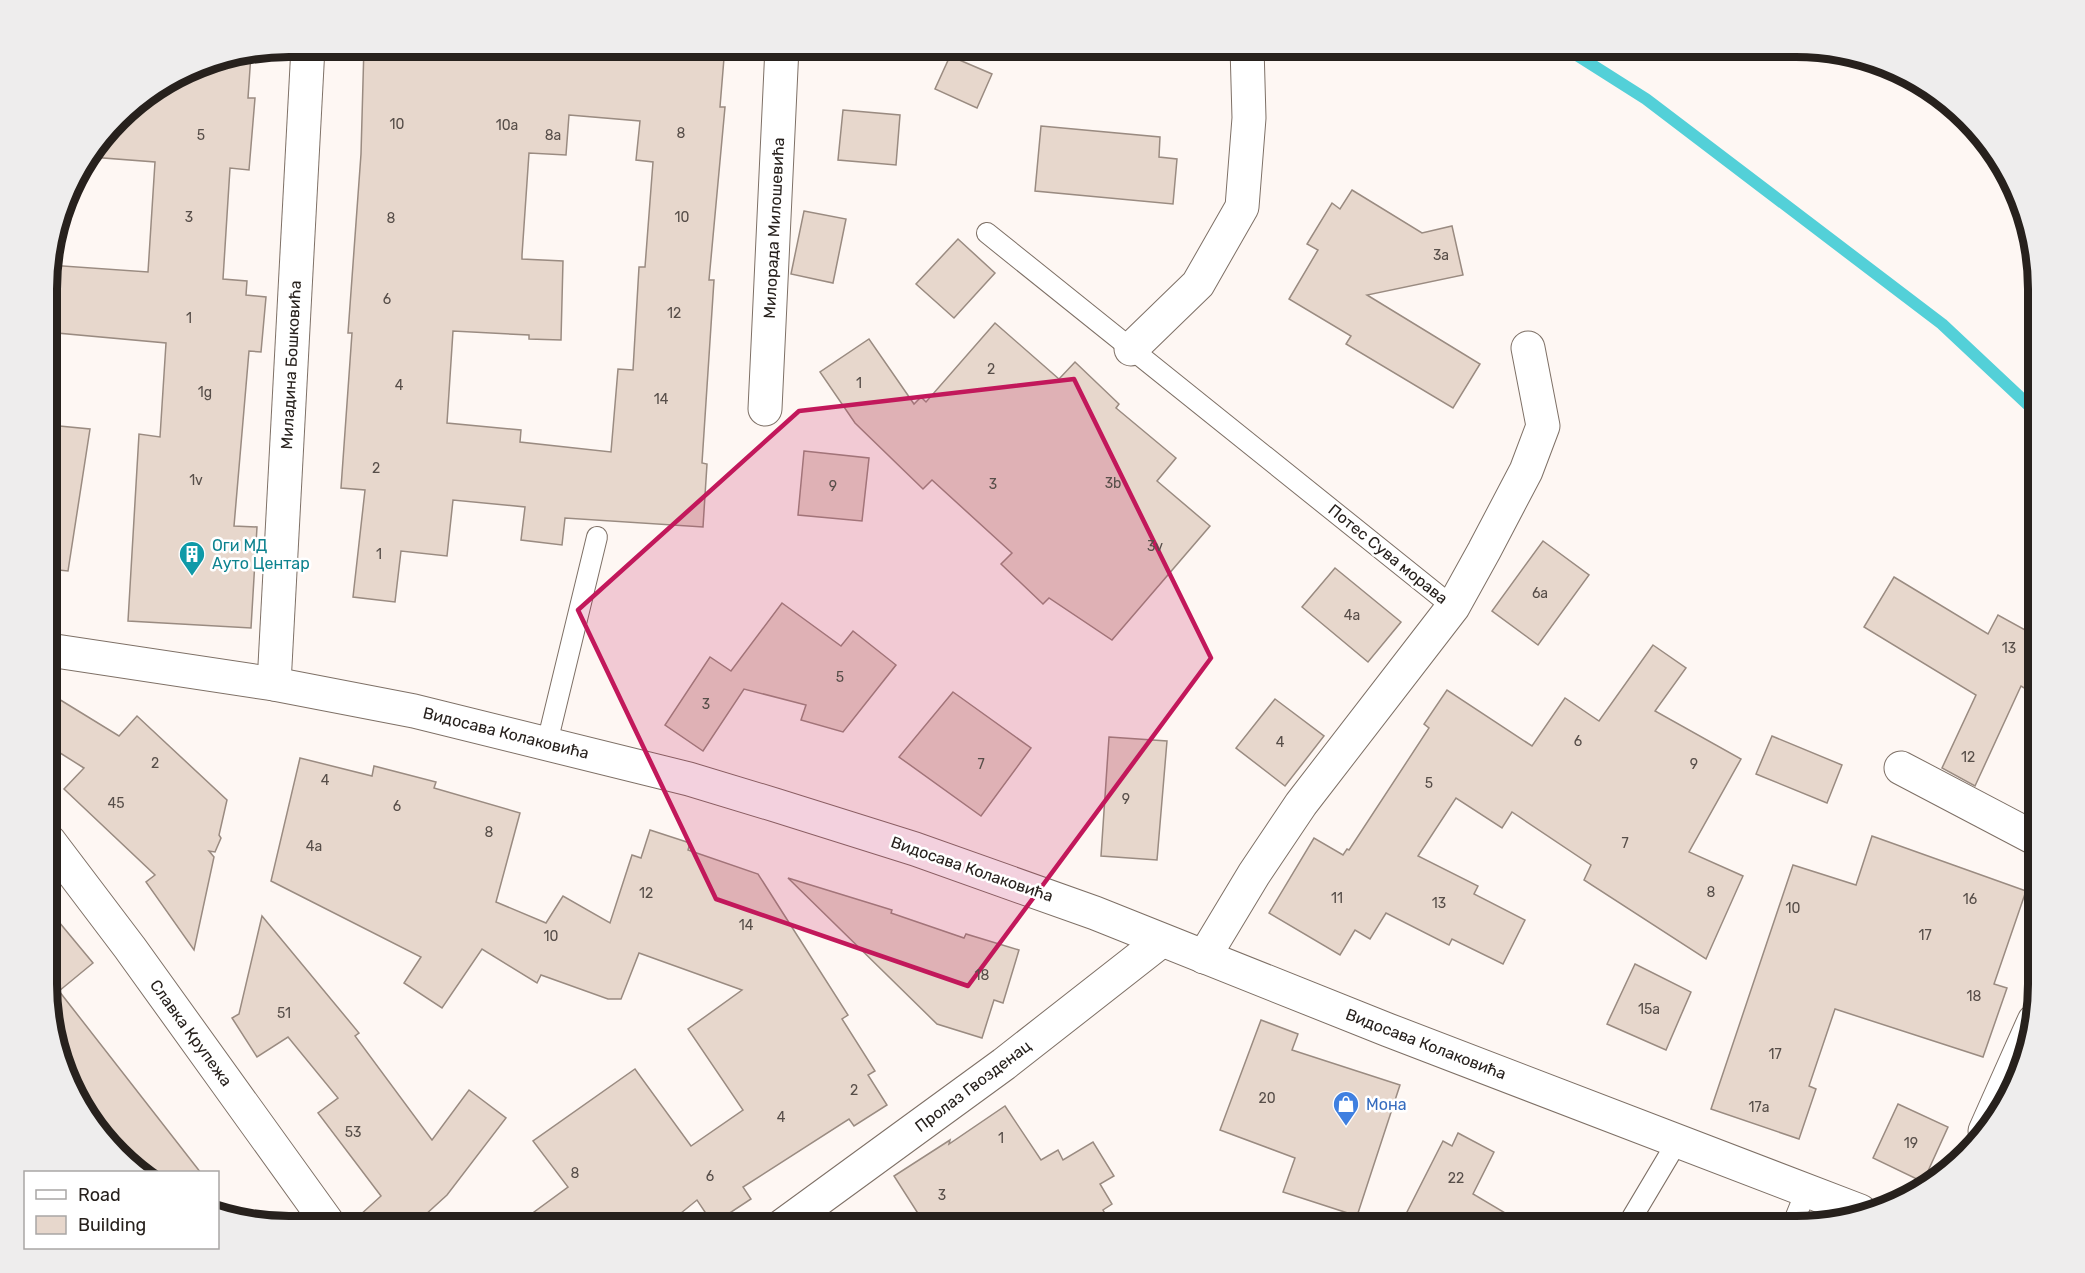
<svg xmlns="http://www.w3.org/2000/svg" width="2085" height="1273" viewBox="0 0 2085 1273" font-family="Rubik,sans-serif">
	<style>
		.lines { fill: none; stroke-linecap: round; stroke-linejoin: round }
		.stream { stroke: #53d0d8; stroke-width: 12 }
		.building { fill: #e7d7cc; stroke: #9a8b81; stroke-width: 1.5; fill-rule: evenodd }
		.service-casing { stroke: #7e7066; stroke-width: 22 }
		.minor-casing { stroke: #7e7066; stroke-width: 35 }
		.tertiary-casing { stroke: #7e7066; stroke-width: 35 }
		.service { stroke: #fff; stroke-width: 20 }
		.minor { stroke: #fff; stroke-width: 33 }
		.tertiary { stroke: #fff; stroke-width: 33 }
		.marked { fill: #c2185b; fill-opacity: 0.2; stroke: #c2185b; stroke-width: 4.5; stroke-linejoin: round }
		.labels { text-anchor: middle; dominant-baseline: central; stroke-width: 5; stroke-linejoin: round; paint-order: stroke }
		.number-label { font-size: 14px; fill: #574e49 }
		.street-label { font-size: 16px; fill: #27211d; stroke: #fff }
		.culture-label { font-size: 16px; fill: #0d838f; stroke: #fff; text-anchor: start }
		.shop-label { font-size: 16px; fill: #366cbe; stroke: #fff; text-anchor: start }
		.rim { fill: none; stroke: #27211d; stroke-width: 8 }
	</style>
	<rect width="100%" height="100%" fill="#fef7f3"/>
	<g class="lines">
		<!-- stream -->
		<path class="stream" d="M1564 47 1646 99 1942 324 2038 414"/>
	</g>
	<!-- building -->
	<g class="building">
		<path d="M364 46H725L720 107H725L709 280H714L702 463 707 464 703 527 565 518 562 545 521 540 525 507 453 500 447 556 401 551 395 602 353 597 365 490 341 488 352 333H348L361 154ZM569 115 640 121 636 160 653 162 645 267H639L633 370 618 369 611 452 520 442 521 430 447 423 453 331 529 335V339L561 340 563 261 522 259V255L529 153 566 155Z"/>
		<path d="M251 54 248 98H255L249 170 230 168 223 279 247 281 246 295 266 297 261 352 249 351 234 526 257 527 251 628 128 621 139 434 160 437 166 343 57 333 60 307 49 306V265L148 272 155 162 91 157 130 106 196 65Z"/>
		<path d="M950 56 992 74 977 108 935 89Z"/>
		<path d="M843 110 900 115 896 165 838 160Z"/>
		<path d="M1041 126 1160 137 1159 157 1177 159 1173 204 1035 191Z"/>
		<path d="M1352 190 1422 233 1452 226 1463 275 1367 295 1480 364 1453 408 1346 344 1351 336 1289 299 1318 250 1307 244 1332 203 1340 209Z"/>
		<path d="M804 211 846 219 833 283 791 274Z"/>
		<path d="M958 239 995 273 954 318 916 284Z"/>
		<path d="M995 323 1059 379 1075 362 1119 404 1116 408 1176 458 1157 481 1210 526 1112 640 1049 598 1043 604 1001 564 1012 553 932 480 923 489 855 423 820 372 869 339 914 404 921 397 926 402Z"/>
		<path d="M49 425 90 429 68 571 49 569Z"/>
		<path d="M804 451 869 458 862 521 798 515Z"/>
		<path d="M1543 541 1589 575 1538 645 1492 611Z"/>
		<path d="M1335 568 1401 622 1368 662 1302 607Z"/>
		<path d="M1894 577 1988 634 1998 615 2038 637V696L2021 686 1975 786 1942 768 1976 695 1864 627Z"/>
		<path d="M782 603 841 646 853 631 896 665 843 732 801 720 806 705 744 689 703 751 665 725 710 657 731 671Z"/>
		<path d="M1653 645 1686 668 1655 711 1741 759 1689 852 1743 876 1706 959 1584 880 1591 865 1512 812 1502 828 1456 798 1418 856 1478 886 1474 894 1525 920 1503 964 1452 939 1449 945 1386 913 1370 939 1355 930 1340 955 1269 913 1314 838 1343 855 1347 849 1349 850 1429 728 1424 724 1447 690 1532 746 1565 698 1599 721Z"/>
		<path d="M953 692 1031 748 981 816 899 757Z"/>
		<path d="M49 693 119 736 137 716 227 800 219 835 221 838 215 852 209 851 214 857 194 950 146 882 155 875 64 789 84 768 49 746Z"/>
		<path d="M1275 699 1324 736 1285 786 1236 748Z"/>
		<path d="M1772 736 1842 765 1827 803 1756 774Z"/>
		<path d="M1109 737 1167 741 1157 860 1101 856Z"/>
		<path d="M300 758 372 776 374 766 436 782 434 788 520 813 496 902 546 923 563 896 610 923 632 855 641 858 650 830 690 843 688 850 758 874 848 1015 842 1019 875 1071 868 1075 887 1105 854 1126 849 1119 743 1187 751 1199 713 1224 697 1200 665 1226H515L568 1187 533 1141 635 1069 691 1146 743 1110 688 1029 742 990 639 953 621 999H608L541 975 537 983 482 949 442 1008 404 983 421 957 271 881Z"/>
		<path d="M1872 836 2026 891 1994 984 2007 988 1983 1057 1835 1009 1809 1086 1816 1089 1799 1139 1711 1109 1793 865 1856 885Z"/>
		<path d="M788 878 892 910 891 913 964 938 966 934 1019 950 1003 1003 994 1000 982 1038 937 1024Z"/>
		<path d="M49 910 93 963 59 991 201 1173H142L80 1106 49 1015Z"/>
		<path d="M262 916 359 1033 355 1036 432 1140 469 1090 506 1118 447 1195 413 1226H348L381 1196 318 1113 338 1098 288 1037 257 1057 232 1018 239 1014Z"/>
		<path d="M1635 964 1691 992 1666 1050 1607 1024Z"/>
		<path d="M1261 1020 1298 1034 1292 1050 1400 1085 1357 1216 1283 1192 1295 1158 1220 1130Z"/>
		<path d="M1898 1104 1948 1127 1923 1182 1873 1158Z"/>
		<path d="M1005 1106 1041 1160 1058 1150 1063 1160 1093 1142 1114 1176 1100 1184 1112 1204 1103 1210 1112 1226H926L894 1176 950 1140 949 1144Z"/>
		<path d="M1458 1133 1494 1152 1473 1194 1527 1226H1424L1405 1216 1443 1141 1452 1146Z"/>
	</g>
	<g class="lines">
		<!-- service casing -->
		<g class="service-casing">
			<g id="service">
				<path d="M987 233 1453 607"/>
				<path d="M547 743 597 537"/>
				<path d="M1627 1226 1677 1142"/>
				<path d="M1792 1226 1806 1191"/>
			</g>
		</g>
		<!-- minor casing -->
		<g class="minor-casing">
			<g id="minor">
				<path d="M1131 349 1198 284 1242 207 1249 118 1247 47"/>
				<path d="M765 409 782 47"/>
				<path d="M274 684 308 47"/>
				<path d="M1901 768 2038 840"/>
				<path d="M49 841 130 948 330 1226"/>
				<path d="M1204 957 1254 874 1301 804 1453 607 1484 551 1526 471 1543 426 1528 348"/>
				<path d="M1985 1131 2034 1021"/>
				<path d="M782 1226 1004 1064 1161 941"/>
			</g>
		</g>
		<!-- tertiary casing -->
		<g class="tertiary-casing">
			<path id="tertiary" d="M49 650 274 684 414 711 689 779 775 805 915 849 1095 913 1388 1030 1860 1211"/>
		</g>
		<!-- service -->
		<use href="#service" class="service"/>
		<!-- minor -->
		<use href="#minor" class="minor"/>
		<!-- tertiary -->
		<use href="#tertiary" class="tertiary"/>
	</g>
	<!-- marked area -->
	<path class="marked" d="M1074 379 1211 658 968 986 716 899 578 610 799 411Z"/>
	<!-- icons -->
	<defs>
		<g id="building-pin" transform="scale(1.35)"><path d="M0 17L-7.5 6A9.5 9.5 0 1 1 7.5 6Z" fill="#0f9aa8" stroke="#fff"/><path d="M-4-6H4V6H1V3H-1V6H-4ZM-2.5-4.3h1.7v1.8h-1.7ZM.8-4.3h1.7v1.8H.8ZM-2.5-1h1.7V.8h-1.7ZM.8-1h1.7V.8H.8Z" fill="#fff"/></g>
		<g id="shop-pin" transform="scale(1.35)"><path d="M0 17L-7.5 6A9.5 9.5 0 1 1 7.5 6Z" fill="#3f7fe0" stroke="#fff"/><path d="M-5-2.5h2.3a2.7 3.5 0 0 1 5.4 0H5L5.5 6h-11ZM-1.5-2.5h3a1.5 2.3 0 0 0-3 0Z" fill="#fff"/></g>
	</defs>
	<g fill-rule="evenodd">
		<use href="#building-pin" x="192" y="554"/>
		<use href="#shop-pin" x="1346" y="1104"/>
	</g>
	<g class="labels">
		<!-- number labels -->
		<g class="number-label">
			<text x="397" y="124">10</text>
			<text x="507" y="125">10a</text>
			<text x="681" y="133">8</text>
			<text x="201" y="135">5</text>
			<text x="553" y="135">8a</text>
			<text x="189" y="217">3</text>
			<text x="682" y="217">10</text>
			<text x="391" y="218">8</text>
			<text x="1441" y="255">3a</text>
			<text x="387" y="299">6</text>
			<text x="674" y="313">12</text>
			<text x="189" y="318">1</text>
			<text x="991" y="369">2</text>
			<text x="859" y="383">1</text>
			<text x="399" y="385">4</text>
			<text x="205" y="392">1g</text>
			<text x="661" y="399">14</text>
			<text x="376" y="468">2</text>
			<text x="196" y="480">1v</text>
			<text x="1113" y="483">3b</text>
			<text x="993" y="484">3</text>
			<text x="833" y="486">9</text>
			<text x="1155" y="546">3v</text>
			<text x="379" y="554">1</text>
			<text x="1540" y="593">6a</text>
			<text x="1352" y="615">4a</text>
			<text x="2009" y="648">13</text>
			<text x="840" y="677">5</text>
			<text x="706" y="704">3</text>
			<text x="1578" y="741">6</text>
			<text x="1280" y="742">4</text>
			<text x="1968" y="757">12</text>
			<text x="155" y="763">2</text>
			<text x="981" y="764">7</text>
			<text x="1694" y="764">9</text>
			<text x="325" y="780">4</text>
			<text x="1429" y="783">5</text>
			<text x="1126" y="799">9</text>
			<text x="116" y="803">45</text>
			<text x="397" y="806">6</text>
			<text x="489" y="832">8</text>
			<text x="1625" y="843">7</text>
			<text x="314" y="846">4a</text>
			<text x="1711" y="892">8</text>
			<text x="646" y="893">12</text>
			<text x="1337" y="898">11</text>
			<text x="1970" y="899">16</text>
			<text x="1439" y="903">13</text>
			<text x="1793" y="908">10</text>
			<text x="746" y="925">14</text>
			<text x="1925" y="935">17</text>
			<text x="551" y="936">10</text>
			<text x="982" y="975">18</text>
			<text x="1974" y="996">18</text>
			<text x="1649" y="1009">15a</text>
			<text x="284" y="1013">51</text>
			<text x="1775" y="1054">17</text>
			<text x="854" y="1090">2</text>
			<text x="1267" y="1098">20</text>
			<text x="1759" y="1107">17a</text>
			<text x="781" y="1117">4</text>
			<text x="353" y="1132">53</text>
			<text x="1001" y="1138">1</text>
			<text x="1911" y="1143">19</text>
			<text x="575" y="1173">8</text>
			<text x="710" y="1176">6</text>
			<text x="1456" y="1178">22</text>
			<text x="942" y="1195">3</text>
		</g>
		<!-- street labels -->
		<g class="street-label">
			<text transform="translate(774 228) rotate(-87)">Милорада Милошевића</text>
			<text transform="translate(291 365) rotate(-87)">Миладина Бошковића</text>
			<text transform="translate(1388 554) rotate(39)">Потес Сува морава</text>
			<text transform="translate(506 733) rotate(14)">Видосава Колаковића</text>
			<text transform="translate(972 869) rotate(19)">Видосава Колаковића</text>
			<text transform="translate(191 1033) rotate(54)">Славка Крупежа</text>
			<text transform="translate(1426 1044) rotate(21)">Видосава Колаковића</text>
			<text transform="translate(973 1086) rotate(-37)">Пролаз Гвозденац</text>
		</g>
		<!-- culture labels -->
		<g class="culture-label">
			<text x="212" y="545">Оги МД<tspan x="212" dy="18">Ауто Центар</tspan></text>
		</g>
		<!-- shop labels -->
		<g class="shop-label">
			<text x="1366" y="1104">Мона</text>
		</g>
	</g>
	<!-- crop -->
	<path d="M0 0H2085V1273H0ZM289 57H1796A232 232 0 0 1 2028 289V984A232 232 0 0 1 1796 1216H289A232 232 0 0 1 57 984V289A232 232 0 0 1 289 57Z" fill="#eeeded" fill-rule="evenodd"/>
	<path class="rim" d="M289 57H1796A232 232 0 0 1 2028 289V984A232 232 0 0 1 1796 1216H289A232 232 0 0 1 57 984V289A232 232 0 0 1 289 57Z"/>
	<!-- legend -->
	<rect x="24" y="1171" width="195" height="78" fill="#ffffff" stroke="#a9a6a5" stroke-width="1.5"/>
	<rect x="36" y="1190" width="30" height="9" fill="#ffffff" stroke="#a9a6a5" stroke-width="1.5"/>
	<text x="78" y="1201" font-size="18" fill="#27211d">Road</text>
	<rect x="36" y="1216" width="30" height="18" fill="#e7d7cc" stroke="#a9a6a5" stroke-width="1.5"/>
	<text x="78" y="1231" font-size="18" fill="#27211d">Building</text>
</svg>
